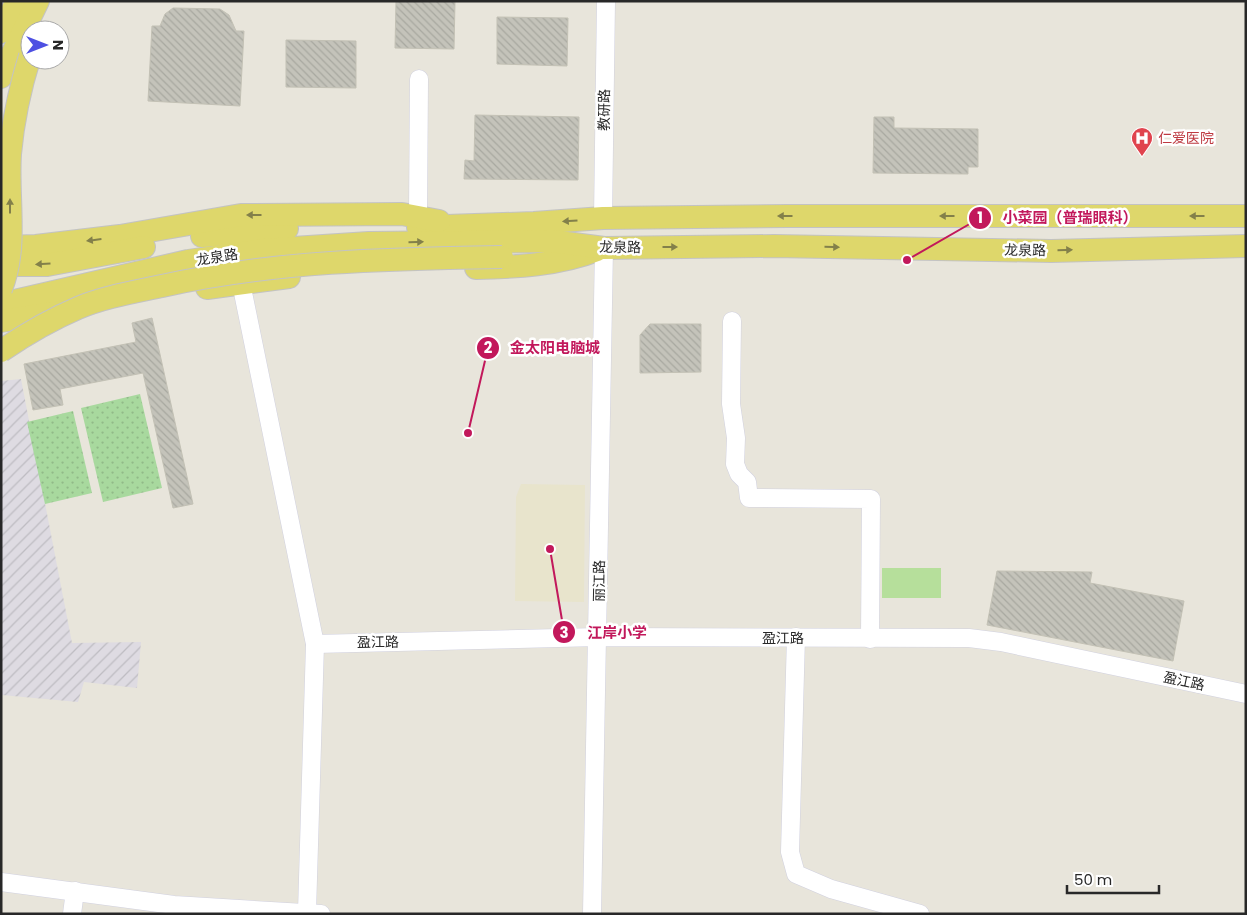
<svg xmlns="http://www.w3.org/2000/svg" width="1247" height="915" viewBox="0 0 1247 915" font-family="Poppins,'Noto Sans SC',sans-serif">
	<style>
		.industrial { fill: url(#industrial-furrows) }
		.education { fill: #e8e4cc }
		.grass { fill: url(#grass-dots) }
		.pitch { fill: #b6df9b }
		.building { fill: url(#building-back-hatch); stroke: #c3c1b5 }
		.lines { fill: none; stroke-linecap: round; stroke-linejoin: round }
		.minor-casing { stroke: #d1d1df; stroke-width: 19 }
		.major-casing { stroke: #c3c3c3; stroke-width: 24 }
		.minor { stroke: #fff; stroke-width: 18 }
		.major { stroke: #ded76b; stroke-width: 22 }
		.major-bridge-casing { stroke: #c3c3c3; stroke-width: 24; stroke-linecap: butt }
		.major-bridge { stroke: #ded76b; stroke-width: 22 }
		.oneway { fill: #83804a }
		.labels { text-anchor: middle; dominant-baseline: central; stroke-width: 5; stroke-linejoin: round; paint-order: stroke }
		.street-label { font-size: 14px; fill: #282828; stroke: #fff }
		.health-label { font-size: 14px; fill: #be3a42; stroke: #fff; text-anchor: start }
		.leader { fill: none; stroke: #c2185b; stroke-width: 2 }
		.callout-dot { fill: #c2185b; stroke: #fff; stroke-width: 2 }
		.mark-label { font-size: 15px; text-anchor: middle; font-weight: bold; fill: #fff }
		.callout-label { font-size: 15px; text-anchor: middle; font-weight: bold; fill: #c2185b; stroke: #fff; stroke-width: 5; stroke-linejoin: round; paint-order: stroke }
	</style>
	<defs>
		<pattern id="industrial-furrows" width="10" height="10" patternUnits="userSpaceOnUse" patternTransform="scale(1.25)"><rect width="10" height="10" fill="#dedbe2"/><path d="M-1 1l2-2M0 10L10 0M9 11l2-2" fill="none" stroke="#bebcc2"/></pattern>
		<pattern id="grass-dots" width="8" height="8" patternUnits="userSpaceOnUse" patternTransform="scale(1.25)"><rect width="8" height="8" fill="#a8d99e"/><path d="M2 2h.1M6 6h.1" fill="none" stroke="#91ba88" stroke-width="1.8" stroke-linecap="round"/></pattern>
		<pattern id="building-back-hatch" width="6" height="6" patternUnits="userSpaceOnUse" patternTransform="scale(1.25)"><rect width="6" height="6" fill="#c4c3ba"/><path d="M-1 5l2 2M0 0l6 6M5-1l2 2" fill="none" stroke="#a8a8a0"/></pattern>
	</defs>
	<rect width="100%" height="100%" fill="#e8e5db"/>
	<!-- industrial -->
	<path class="industrial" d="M21 379 72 643 141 642 137 688 84 682 78 702 2 695 1 381Z"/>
	<!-- education -->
	<path class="education" d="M521 484 585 485 584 602 515 601 516 497Z"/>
	<!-- grass -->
	<g class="grass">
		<path d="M140 394 162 488 103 502 81 408Z"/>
		<path d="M73 411 92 493 45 504 27 422Z"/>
	</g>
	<!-- pitch -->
	<rect class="pitch" x="882" y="568" width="59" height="30"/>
	<!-- building -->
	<g class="building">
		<path d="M396 1H455L454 49 395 48Z"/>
		<path d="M173 8 220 9 229 15 236 31H244L240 106 148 101 152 26H160L165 14Z"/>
		<path d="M497 17 568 18 567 66 497 64Z"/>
		<path d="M286 40 356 41V88L286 87Z"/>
		<path d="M475 115 579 117 578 180 464 179 465 160 474 161Z"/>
		<path d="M874 117H894V128L978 129V167H968V174L873 173Z"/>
		<path d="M152 318 193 504 173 508 143 373 60 389 63 405 33 410 24 364 136 342 132 323Z"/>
		<path d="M650 324H701V372L640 373V335Z"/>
		<path d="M997 571 1092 572 1090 583 1184 601 1173 661 987 625Z"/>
	</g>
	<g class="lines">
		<!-- minor casing -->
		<g class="minor-casing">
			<g id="minor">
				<path d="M418 216 419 79"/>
				<path d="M603 218 606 1"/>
				<path d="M241 283 315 644 307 912"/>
				<path d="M732 321 731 404 736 438 735 464 739 474 747 482 749 498 871 499 870 639"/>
				<path d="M796 637 790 852 796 874 831 889 920 914"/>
				<path d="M315 644 598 637 969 638 1001 642 1246 694"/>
				<path d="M1 882 174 905 321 914"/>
				<path d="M72 914 75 891"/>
				<path d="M592 914 604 248"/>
			</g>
		</g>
		<!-- major casing -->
		<g class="major-casing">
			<g id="major">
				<path d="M1 32 17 1"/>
				<path d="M1 77 38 1"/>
				<path d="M418 227 534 223 603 218 788 216H1246"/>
				<path d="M202 236 287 229"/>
				<path d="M1 247 36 246 120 236 241 215 402 214 439 221"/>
				<path d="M1 265H47L144 247"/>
				<path d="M476 268C516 267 559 265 597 250"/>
				<path d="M207 288 289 277"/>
				<path d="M1 304 188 261 263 250 369 243 551 241 604 248 774 246 1051 251 1246 246"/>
				<path d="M1 321 67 311"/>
			</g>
		</g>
		<!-- minor -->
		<use href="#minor" class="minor"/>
		<!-- major -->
		<use href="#major" class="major"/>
		<!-- major-bridge casing -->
		<g class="major-bridge-casing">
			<g id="major-bridge">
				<path d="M1 289C18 247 7 198 10 154 13 121 20 88 30 56"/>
				<path d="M1 351C26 334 50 320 78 308 104 297 134 292 162 286 274 261 387 259 502 257"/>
			</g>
		</g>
		<!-- major-bridge -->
		<use href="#major-bridge" class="major-bridge"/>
	</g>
	<!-- one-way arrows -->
	<defs><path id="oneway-solid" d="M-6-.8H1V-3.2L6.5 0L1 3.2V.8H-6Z" transform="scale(1.25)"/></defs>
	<g class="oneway">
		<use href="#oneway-solid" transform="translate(10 206) rotate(-90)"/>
		<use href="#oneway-solid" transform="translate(254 215) rotate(180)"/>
		<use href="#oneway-solid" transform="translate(785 216) rotate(180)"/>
		<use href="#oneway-solid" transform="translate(947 216) rotate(-180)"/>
		<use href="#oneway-solid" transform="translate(1197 216) rotate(180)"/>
		<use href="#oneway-solid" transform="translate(570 221) rotate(176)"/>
		<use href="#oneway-solid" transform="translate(94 240) rotate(173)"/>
		<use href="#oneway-solid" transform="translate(416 242) rotate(-1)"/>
		<use href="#oneway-solid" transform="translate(670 247)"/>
		<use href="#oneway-solid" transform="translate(832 247) rotate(1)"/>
		<use href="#oneway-solid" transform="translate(1065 250) rotate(-2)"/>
		<use href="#oneway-solid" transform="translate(43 264) rotate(177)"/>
	</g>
	<!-- icons -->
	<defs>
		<g id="hospital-pin" transform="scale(1.125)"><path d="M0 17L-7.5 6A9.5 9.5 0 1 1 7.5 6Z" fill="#e0444e" stroke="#fff"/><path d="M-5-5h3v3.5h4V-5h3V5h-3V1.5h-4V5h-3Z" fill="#fff"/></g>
	</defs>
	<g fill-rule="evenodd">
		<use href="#hospital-pin" x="1142" y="138"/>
	</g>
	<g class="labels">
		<!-- street labels -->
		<g class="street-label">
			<text transform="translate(604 110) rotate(-89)">教研路</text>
			<text transform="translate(620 247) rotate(1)">龙泉路</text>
			<text transform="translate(1025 250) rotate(1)">龙泉路</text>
			<text transform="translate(217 257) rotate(-9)">龙泉路</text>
			<text transform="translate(599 581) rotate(-89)">丽江路</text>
			<text x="783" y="638">盈江路</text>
			<text transform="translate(378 642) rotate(-1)">盈江路</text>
			<text transform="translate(1184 681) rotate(12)">盈江路</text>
		</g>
		<!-- health labels -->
		<g class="health-label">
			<text x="1158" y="138">仁爱医院</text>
		</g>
	</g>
	<!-- callouts -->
	<path class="leader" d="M907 260L980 218M468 433L488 348M550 549L564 632"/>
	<g class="callout-dot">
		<circle cx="907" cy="260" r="5"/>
		<circle cx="468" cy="433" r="5"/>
		<circle cx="550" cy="549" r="5"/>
		<circle cx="980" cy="218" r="12"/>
		<circle cx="488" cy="348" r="12"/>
		<circle cx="564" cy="632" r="12"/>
	</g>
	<g class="mark-label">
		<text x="980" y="223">1</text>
		<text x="488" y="353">2</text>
		<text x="564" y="638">3</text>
	</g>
	<g class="callout-label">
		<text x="1070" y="223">小菜园（普瑞眼科）</text>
		<text x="555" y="353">金太阳电脑城</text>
		<text x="617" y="638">江岸小学</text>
	</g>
	<!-- border -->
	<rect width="1247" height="915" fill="none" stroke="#282828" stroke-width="5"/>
	<!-- north arrow -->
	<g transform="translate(45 45) rotate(90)"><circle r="24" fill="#ffffff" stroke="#a9a9a9"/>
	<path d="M0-4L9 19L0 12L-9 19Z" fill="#4e50e2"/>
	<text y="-8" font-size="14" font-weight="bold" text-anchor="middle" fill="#282828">N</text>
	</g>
	<!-- scale -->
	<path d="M1067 885v8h92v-8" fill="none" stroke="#282828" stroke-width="2.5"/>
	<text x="1074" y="885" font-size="15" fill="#282828" stroke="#ffffff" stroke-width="4" paint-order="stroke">50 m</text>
</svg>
